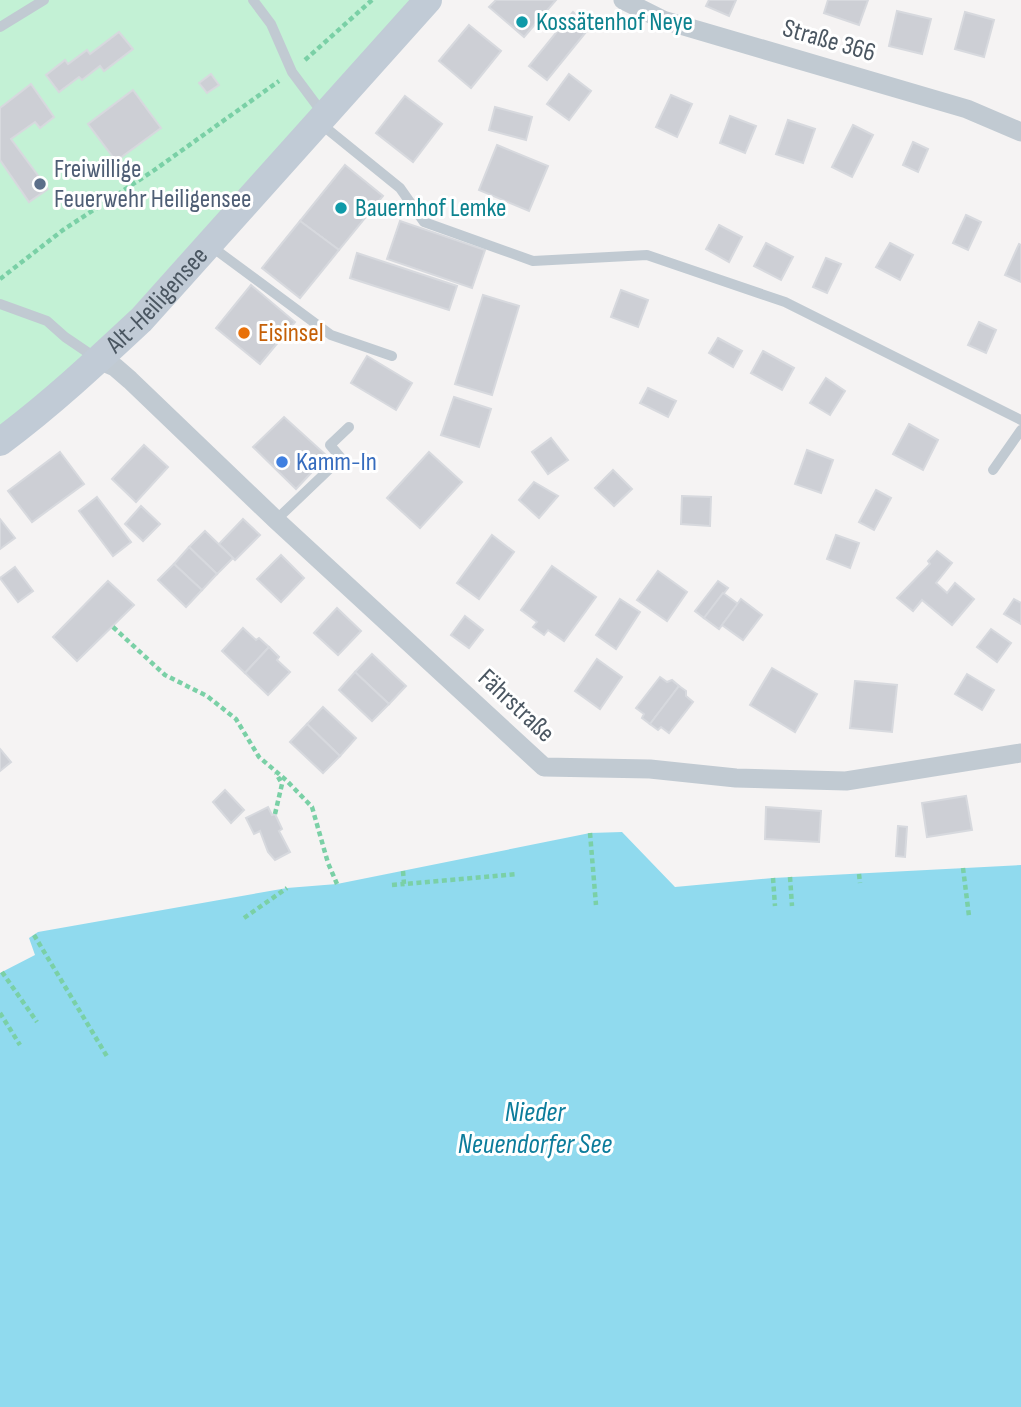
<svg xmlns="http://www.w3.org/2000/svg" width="1021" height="1407" viewBox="0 0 1021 1407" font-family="'Sofia Sans Condensed',sans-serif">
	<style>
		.green { fill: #c3f1d5 }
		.water { fill: #90daee }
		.building { fill: #cdcfd5; stroke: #d7d9de; stroke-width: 2 }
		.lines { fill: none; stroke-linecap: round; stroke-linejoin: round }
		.path { stroke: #7ad0a6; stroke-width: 4.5; stroke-dasharray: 5 3.5; stroke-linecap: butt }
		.service { stroke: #c1cad2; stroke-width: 10 }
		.minor { stroke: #c1cad2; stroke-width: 19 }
		.secondary { stroke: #c1cbd6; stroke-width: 28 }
		.culture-dot { fill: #0f9aa8; stroke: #fff; stroke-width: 2.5 }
		.service-dot { fill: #5c6f8a; stroke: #fff; stroke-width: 2.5 }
		.food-dot { fill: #e8710a; stroke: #fff; stroke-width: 2.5 }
		.shop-dot { fill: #3f7fe0; stroke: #fff; stroke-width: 2.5 }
		.labels { text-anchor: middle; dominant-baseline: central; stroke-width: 6; stroke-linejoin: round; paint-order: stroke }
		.culture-label { font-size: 26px; fill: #0d838f; stroke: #fff; text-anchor: start }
		.street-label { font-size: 26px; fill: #4a5661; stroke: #fff }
		.service-label { font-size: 26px; fill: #4e5e75; stroke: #fff; text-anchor: start }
		.food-label { font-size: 26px; fill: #c56008; stroke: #fff; text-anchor: start }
		.shop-label { font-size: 26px; fill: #366cbe; stroke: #fff; text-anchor: start }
		.water-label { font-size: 28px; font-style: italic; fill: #0c7c9b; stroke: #fff }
	</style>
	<rect width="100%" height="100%" fill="#f5f3f3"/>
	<!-- green -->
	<path class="green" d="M0 0H411L112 332 0 428Z"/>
	<!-- water -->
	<path class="water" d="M622 832 675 887 773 878 1021 865V1407H0V973L35 955 29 938 38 932 287 888 337 884 590 833Z"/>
	<!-- building -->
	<g class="building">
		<path d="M496 0H556L524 37 489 7Z"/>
		<path d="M709 0H736L729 16 706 6Z"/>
		<path d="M828 0H868L859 25 824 13Z"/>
		<path d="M897 11 931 19 922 54 889 46Z"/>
		<path d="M573 12 590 27 547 80 529 66Z"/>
		<path d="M965 12 994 20 984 57 955 49Z"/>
		<path d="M469 25 501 51 471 88 439 61Z"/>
		<path d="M119 32 133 49 104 71 100 66 82 80 79 77 59 92 46 75 65 60 68 64 87 50 90 54Z"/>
		<path d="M211 74 219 85 207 93 199 83Z"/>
		<path d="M569 74 591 91 569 120 547 104Z"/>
		<path d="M31 84 54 117 40 128 35 122 11 139 48 189 29 202 0 160V108Z"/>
		<path d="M133 90 161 128 116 161 88 124Z"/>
		<path d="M671 95 692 104 677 137 656 127Z"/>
		<path d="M405 96 442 124 413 162 376 133Z"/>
		<path d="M495 107 532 117 526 140 489 130Z"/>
		<path d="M730 116 756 126 745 153 720 143Z"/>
		<path d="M788 120 815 129 803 163 776 154Z"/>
		<path d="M853 125 873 135 852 177 832 167Z"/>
		<path d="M913 142 928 149 918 172 903 165Z"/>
		<path d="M497 145 548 166 529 211 479 190Z"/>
		<path d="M345 165 383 196 339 250 300 221Z"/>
		<path d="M966 215 981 222 968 250 953 243Z"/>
		<path d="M300 221 339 250 300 298 262 268Z"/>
		<path d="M400 221 485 250 472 288 387 259Z"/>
		<path d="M719 225 742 237 729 262 706 249Z"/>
		<path d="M766 243 793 257 781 280 754 266Z"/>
		<path d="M890 243 913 255 900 280 876 267Z"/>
		<path d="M1019 244 1021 245V282L1005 275Z"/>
		<path d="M357 253 457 286 449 310 350 278Z"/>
		<path d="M826 258 841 264 827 293 813 287Z"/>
		<path d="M251 285 295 322 260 364 216 328Z"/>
		<path d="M621 290 648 300 638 327 611 317Z"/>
		<path d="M483 295 519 306 492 395 455 384Z"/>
		<path d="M979 322 996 330 986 353 968 345Z"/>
		<path d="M718 338 742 351 733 367 709 353Z"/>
		<path d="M763 351 794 368 782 390 751 373Z"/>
		<path d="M367 356 412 383 396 410 351 383Z"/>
		<path d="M826 378 845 391 830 415 810 403Z"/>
		<path d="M648 388 676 401 668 417 640 403Z"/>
		<path d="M454 397 491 409 479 447 441 435Z"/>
		<path d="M284 417 327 456 296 489 253 447Z"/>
		<path d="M909 424 938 440 923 470 893 454Z"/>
		<path d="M551 438 568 460 548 474 532 452Z"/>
		<path d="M144 445 168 467 136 502 112 479Z"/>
		<path d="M807 450 833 460 821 493 795 484Z"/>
		<path d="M60 452 84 484 32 522 8 491Z"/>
		<path d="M429 452 462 482 420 528 387 498Z"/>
		<path d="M613 470 632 489 614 506 595 488Z"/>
		<path d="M534 482 558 496 539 518 519 500Z"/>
		<path d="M876 490 891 498 874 530 859 522Z"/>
		<path d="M682 496 711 497 710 526 681 524Z"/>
		<path d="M97 497 131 542 113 556 79 511Z"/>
		<path d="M141 506 160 524 143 541 125 524Z"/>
		<path d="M0 519 15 538 0 549Z"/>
		<path d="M243 519 260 535 235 560 219 544Z"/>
		<path d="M205 531 233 558 217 574 189 547Z"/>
		<path d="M492 535 514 552 479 599 457 583Z"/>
		<path d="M836 535 859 543 850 568 827 559Z"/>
		<path d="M189 547 217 574 202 590 174 564Z"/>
		<path d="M937 551 952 563 936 583 947 593 955 583 974 599 952 625 922 600 913 611 897 598 930 564 928 561Z"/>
		<path d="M281 555 304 578 281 602 257 579Z"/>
		<path d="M174 564 202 590 186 607 158 580Z"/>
		<path d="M552 566 596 597 564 641 548 630 544 635 533 627 537 622 521 610Z"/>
		<path d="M15 567 33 591 18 602 0 578Z"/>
		<path d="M658 571 687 592 667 621 637 600Z"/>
		<path d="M108 581 134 605 77 661 53 637Z"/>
		<path d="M718 581 728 588 704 618 695 611Z"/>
		<path d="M723 593 738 604 719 629 704 618Z"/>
		<path d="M620 599 640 612 616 649 596 635Z"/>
		<path d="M741 599 762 615 743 640 722 625Z"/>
		<path d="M1014 599 1021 603V624L1004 614Z"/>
		<path d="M337 608 361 631 338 655 314 633Z"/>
		<path d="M465 616 483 630 469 648 451 635Z"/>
		<path d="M243 628 256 640 259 638 269 647 245 673 222 651Z"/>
		<path d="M991 629 1011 643 997 662 977 647Z"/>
		<path d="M269 647 279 657 277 660 290 672 268 695 245 673Z"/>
		<path d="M372 654 406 686 389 704 355 672Z"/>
		<path d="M597 659 622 677 600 709 575 691Z"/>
		<path d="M772 668 817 694 795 732 750 705Z"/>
		<path d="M355 672 389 704 372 721 339 690Z"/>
		<path d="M967 674 994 690 982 710 955 694Z"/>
		<path d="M660 677 667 682 672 680 679 686 650 724 642 718 644 714 636 708Z"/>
		<path d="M855 681 897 685 892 732 850 728Z"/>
		<path d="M679 686 686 691V696L693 702 669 733 661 727 658 730 650 724Z"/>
		<path d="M323 707 356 738 340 756 307 724Z"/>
		<path d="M307 724 340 756 323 773 290 742Z"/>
		<path d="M0 749 11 762 0 771Z"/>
		<path d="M225 790 244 810 231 823 213 802Z"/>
		<path d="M966 796 972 830 927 837 922 803Z"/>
		<path d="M268 807 272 815 275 814 282 829 279 831 290 852 275 860 268 852 260 831 254 834 246 818Z"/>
		<path d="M766 807 821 811 819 842 765 839Z"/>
		<path d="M898 826 907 827 905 857 896 856Z"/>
	</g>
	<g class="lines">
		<!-- path -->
		<g class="path">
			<path d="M305 60 372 0"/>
			<path d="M0 279 63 230 153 171 279 81"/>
			<path d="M113 627 165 675 207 696 236 719 259 757 286 780 312 807 328 863 337 884"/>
			<path d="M275 814 282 784 276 773"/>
			<path d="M590 833 596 905"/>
			<path d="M963 868 969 916"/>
			<path d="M403 871 404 884 517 874"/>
			<path d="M859 874 860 883"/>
			<path d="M790 877 792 906"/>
			<path d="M773 878 775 906"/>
			<path d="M392 885 404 884"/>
			<path d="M244 918 287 888"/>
			<path d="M34 935 108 1058"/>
			<path d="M2 972 37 1022"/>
			<path d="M0 1013 20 1045"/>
		</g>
		<!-- service -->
		<g class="service">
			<path d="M253 0 271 24 292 72 324 115"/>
			<path d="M0 27 44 0"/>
			<path d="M321 124 400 188 424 222 533 261 647 255 785 302 1021 420"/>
			<path d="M212 247 331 335 392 356"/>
			<path d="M0 304 47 321 65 337 96 358"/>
			<path d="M993 470 1021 430"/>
			<path d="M276 520 341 458 330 445 349 427"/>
		</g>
		<!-- minor -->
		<g class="minor">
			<path d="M623 0 663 20 967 109 1021 132"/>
			<path d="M99 360 115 367 130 380 276 520 544 767 650 769 736 778 846 781 1021 753"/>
		</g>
		<!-- secondary -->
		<path class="secondary" id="s1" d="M0 442C50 405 96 362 141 320L428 0"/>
	</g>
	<!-- markers -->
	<g class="culture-dot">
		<circle cx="522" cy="22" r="7"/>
		<circle cx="341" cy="208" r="7"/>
	</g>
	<circle class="service-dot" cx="40" cy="184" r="7"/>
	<circle class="food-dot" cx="244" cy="333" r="7"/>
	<circle class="shop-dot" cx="282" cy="462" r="7"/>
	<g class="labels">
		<!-- culture labels -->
		<g class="culture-label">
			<text x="536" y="22">Kossätenhof Neye</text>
			<text x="355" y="208">Bauernhof Lemke</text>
		</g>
		<!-- street labels -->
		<g class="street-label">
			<text transform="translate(829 41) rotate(16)">Straße 366</text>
			<text stroke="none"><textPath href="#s1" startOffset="212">Alt-Heiligensee</textPath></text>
			<text transform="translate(516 706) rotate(43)">Fährstraße</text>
		</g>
		<!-- service labels -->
		<g class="service-label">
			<text x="54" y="169">Freiwillige<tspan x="54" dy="30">Feuerwehr Heiligensee</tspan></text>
		</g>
		<!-- food labels -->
		<g class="food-label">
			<text x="258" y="333">Eisinsel</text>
		</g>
		<!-- shop labels -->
		<g class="shop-label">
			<text x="296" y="462">Kamm-In</text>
		</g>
		<!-- water labels -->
		<g class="water-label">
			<text x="535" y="1112">Nieder<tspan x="535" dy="32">Neuendorfer See</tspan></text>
		</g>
	</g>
</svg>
